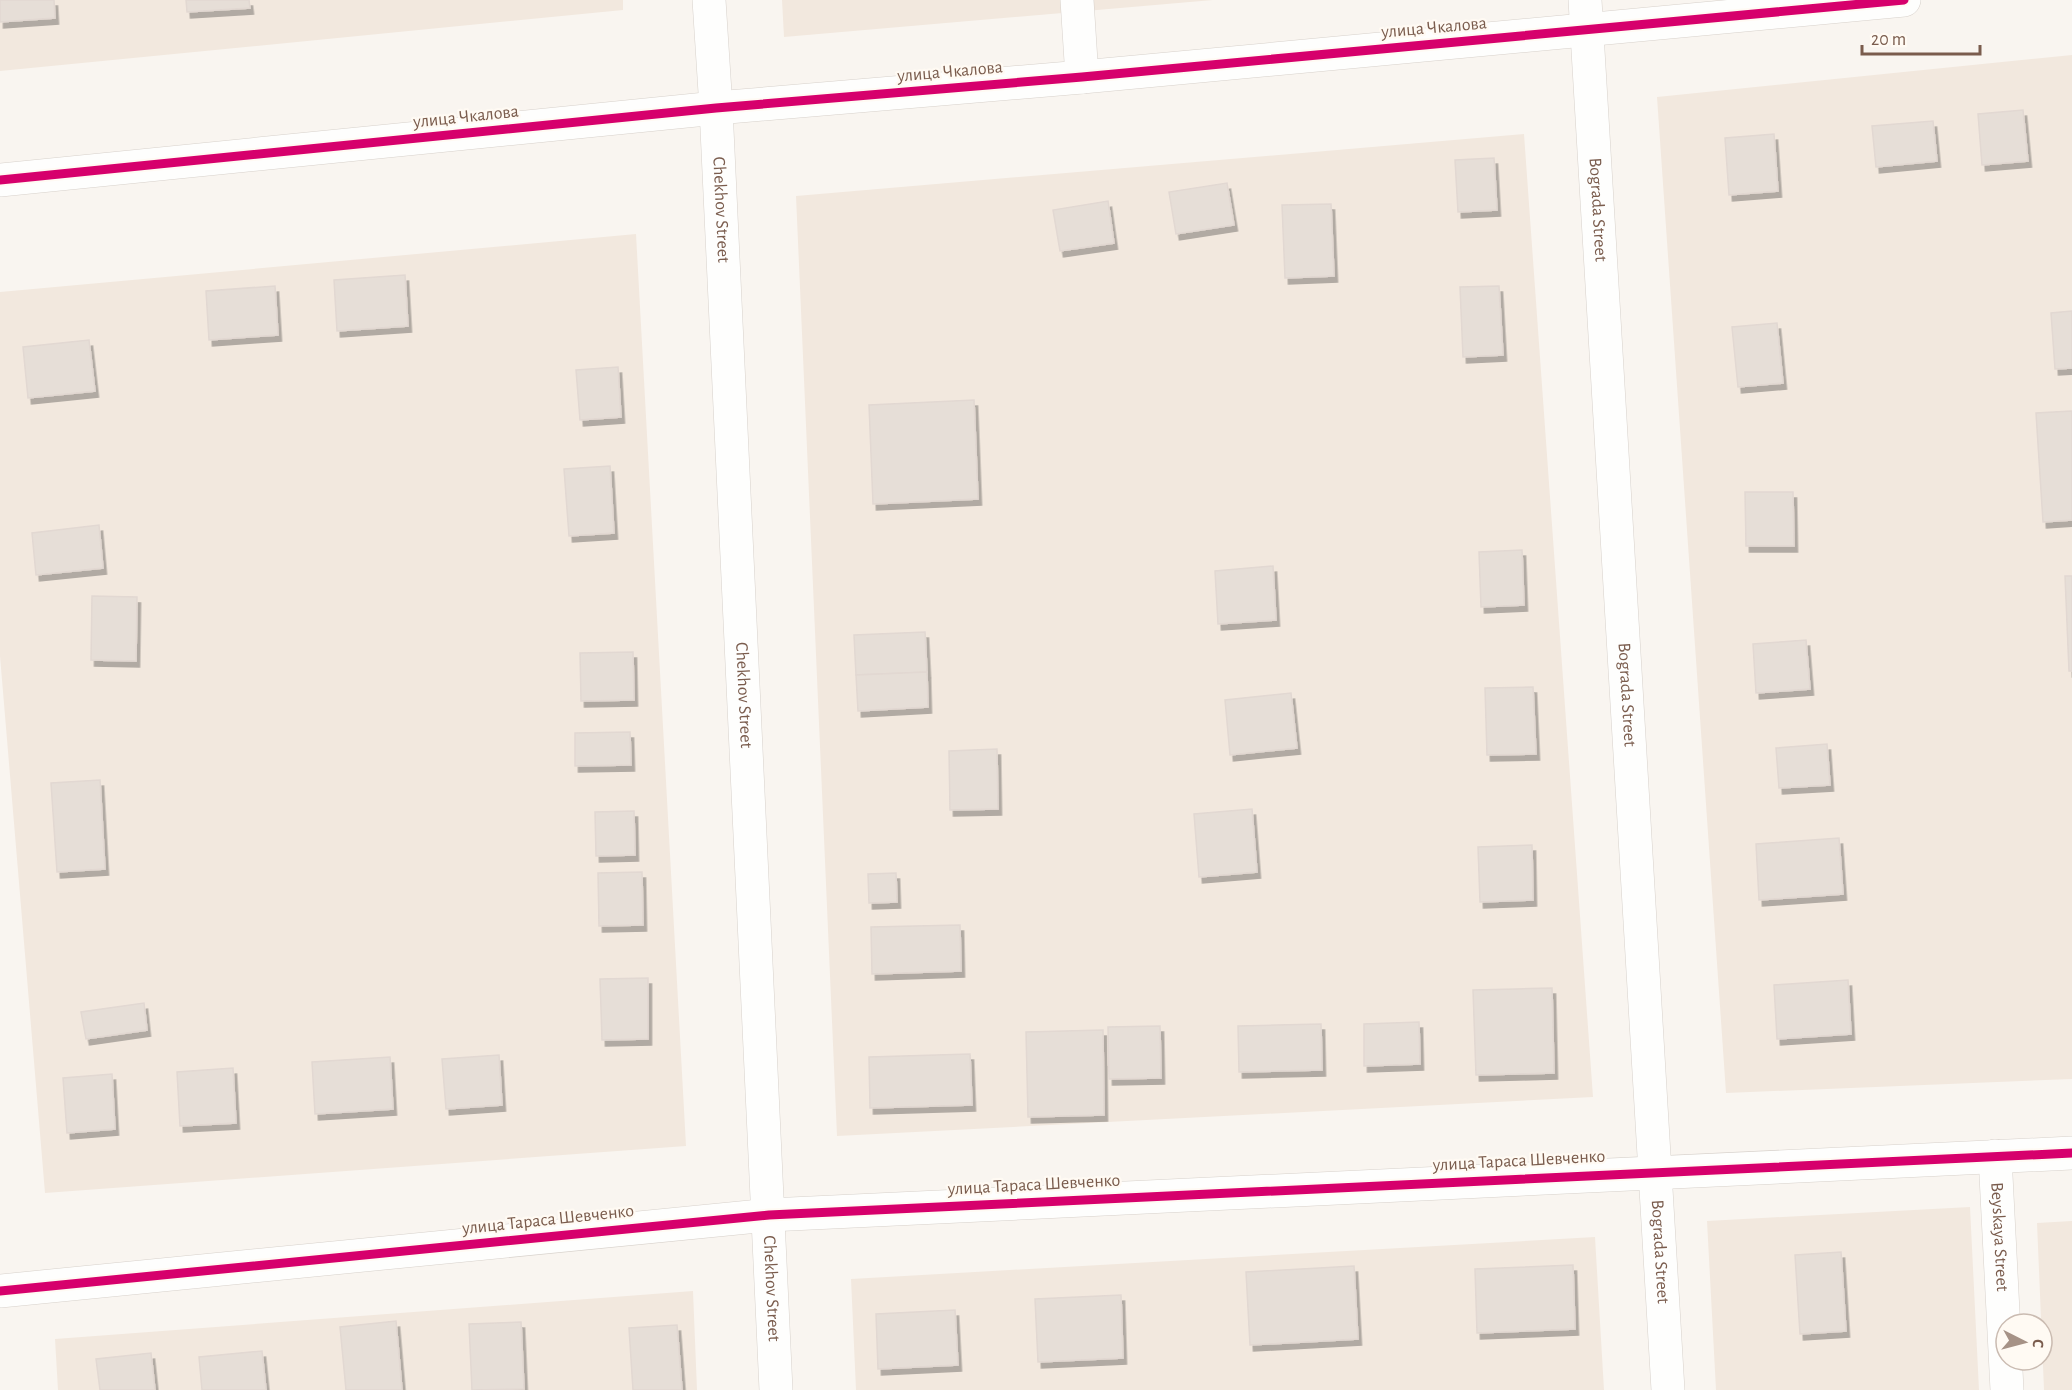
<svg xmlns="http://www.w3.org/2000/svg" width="2072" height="1390" viewBox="0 0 2072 1390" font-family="'Alegreya Sans',sans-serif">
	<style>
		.residential { fill: #f2e8de }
		.building { fill: #e6ded7; stroke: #e2d8d2; stroke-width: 1.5; filter: url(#shadow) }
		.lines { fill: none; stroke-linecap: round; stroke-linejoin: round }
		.minor-casing { stroke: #d7d1cb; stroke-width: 34 }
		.minor { stroke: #fefefd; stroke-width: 33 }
		.cycleway-casing { stroke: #fffaf3; stroke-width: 13 }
		.cycleway { stroke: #d6006c; stroke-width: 9 }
		.labels { text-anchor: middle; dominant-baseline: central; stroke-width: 4.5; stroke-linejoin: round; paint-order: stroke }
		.street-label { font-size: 18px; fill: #7a5c4d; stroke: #fffaf3 }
	</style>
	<defs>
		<filter id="shadow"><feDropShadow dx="3.5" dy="6" stdDeviation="0" flood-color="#0004"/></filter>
	</defs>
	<rect width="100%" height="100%" fill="#f9f5f0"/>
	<!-- residential -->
	<g class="residential">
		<path d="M0 0H623V10L0 71Z"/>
		<path d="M782 0H1213L784 37Z"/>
		<path d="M2072 55V1079L1726 1093 1657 97Z"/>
		<path d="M1524 134 1593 1097 837 1136 796 196Z"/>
		<path d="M636 234 686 1146 45 1193 0 656V292Z"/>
		<path d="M1970 1207 1979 1390H1716L1707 1221Z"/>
		<path d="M2072 1221V1390H2044L2037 1223Z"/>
		<path d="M1595 1237 1604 1390H856L851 1279Z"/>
		<path d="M693 1291 697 1390H58L55 1339Z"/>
	</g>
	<!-- building -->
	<g class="building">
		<path d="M0 0H54L55 18 0 22Z"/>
		<path d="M186 0H249L250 8 187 12Z"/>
		<path d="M2023 110 2028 161 1982 165 1978 114Z"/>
		<path d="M1933 121 1937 161 1876 167 1872 126Z"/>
		<path d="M1774 134 1778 191 1729 195 1725 138Z"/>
		<path d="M1494 158 1497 210 1458 212 1455 160Z"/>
		<path d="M1227 183 1234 225 1176 234 1169 192Z"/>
		<path d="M1108 201 1114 243 1060 251 1053 210Z"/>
		<path d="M1331 204 1334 276 1285 278 1282 205Z"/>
		<path d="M405 275 408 326 337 331 334 280Z"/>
		<path d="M275 286 278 335 209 340 206 291Z"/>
		<path d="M1499 286 1503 355 1463 357 1460 287Z"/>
		<path d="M2072 311V368L2055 369 2051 313Z"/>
		<path d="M1777 323 1783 383 1738 387 1732 327Z"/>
		<path d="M89 340 95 391 28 398 23 347Z"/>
		<path d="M618 367 621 417 580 420 576 370Z"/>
		<path d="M974 400 978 499 873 504 869 405Z"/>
		<path d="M2072 411V520L2043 522 2036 413Z"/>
		<path d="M610 466 614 533 569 536 564 469Z"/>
		<path d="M1745 492H1793L1794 546H1746Z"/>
		<path d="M99 525 103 568 36 575 32 533Z"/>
		<path d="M1522 550 1524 605 1481 607 1479 552Z"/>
		<path d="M1273 566 1276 620 1218 624 1215 571Z"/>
		<path d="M2065 576H2072V671H2069Z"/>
		<path d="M92 596 137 597 136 661 91 660Z"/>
		<path d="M925 632 927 672 856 675 854 635Z"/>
		<path d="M1806 640 1810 689 1756 693 1753 644Z"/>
		<path d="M633 652 634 700 581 701 580 653Z"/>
		<path d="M927 672 928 707 858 711 856 675Z"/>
		<path d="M1533 687 1536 754 1487 755 1485 688Z"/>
		<path d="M1291 693 1297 748 1230 755 1225 700Z"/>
		<path d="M630 732 631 765 575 766V733Z"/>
		<path d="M1827 744 1830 785 1779 788 1776 748Z"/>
		<path d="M997 749 998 809 950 810 949 751Z"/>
		<path d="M100 780 105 869 57 872 51 783Z"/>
		<path d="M1252 809 1257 872 1199 877 1194 814Z"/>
		<path d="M634 811 635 855 596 856 595 812Z"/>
		<path d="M1839 838 1843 894 1759 900 1756 844Z"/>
		<path d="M1532 845 1533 900 1480 902 1478 847Z"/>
		<path d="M642 872 643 925 599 926 598 873Z"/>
		<path d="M896 873 897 902 869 903 868 874Z"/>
		<path d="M960 925 961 971 872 974 871 927Z"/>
		<path d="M648 978V1039L602 1040 600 979Z"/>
		<path d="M1848 980 1851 1034 1777 1039 1774 985Z"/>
		<path d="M1552 988 1554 1073 1476 1075 1473 990Z"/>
		<path d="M144 1003 147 1030 86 1039 81 1012Z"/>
		<path d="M1419 1022 1420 1064 1364 1066V1024Z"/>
		<path d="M1321 1024 1322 1070 1239 1072 1238 1026Z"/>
		<path d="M1160 1026 1161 1078 1109 1079 1108 1027Z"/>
		<path d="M1103 1030 1104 1115 1028 1117 1026 1032Z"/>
		<path d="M970 1054 972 1105 870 1108 869 1057Z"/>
		<path d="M499 1055 502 1105 446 1109 442 1059Z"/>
		<path d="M390 1057 393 1109 315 1114 312 1062Z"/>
		<path d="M233 1068 236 1123 180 1126 177 1072Z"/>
		<path d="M112 1074 115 1129 67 1133 63 1078Z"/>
		<path d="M1841 1252 1846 1331 1800 1334 1795 1255Z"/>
		<path d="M1573 1265 1575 1329 1477 1333 1475 1269Z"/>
		<path d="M1354 1266 1358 1339 1250 1345 1246 1272Z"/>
		<path d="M1121 1295 1123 1358 1038 1362 1035 1299Z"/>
		<path d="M955 1310 958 1365 878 1369 876 1314Z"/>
		<path d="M396 1321 402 1390H346L340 1327Z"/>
		<path d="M521 1322 524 1389 472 1390 469 1324Z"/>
		<path d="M677 1325 682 1390H633L629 1328Z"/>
		<path d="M262 1351 266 1390H202L199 1357Z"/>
		<path d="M151 1353 155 1390H100L96 1359Z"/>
	</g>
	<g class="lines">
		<!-- minor casing -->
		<g class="minor-casing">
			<g id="minor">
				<path id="s1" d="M709 0 716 108 776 1390"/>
				<path d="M1077 0 1082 77"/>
				<path id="s2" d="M1585 0 1668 1390"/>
				<path d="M0 180 716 108 1082 77 1904 0"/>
				<path id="s3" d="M1995 1156 2007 1390"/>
				<path d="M0 1291 769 1215 2072 1153"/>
			</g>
		</g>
		<!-- minor -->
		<use href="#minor" class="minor"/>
		<!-- cycleway casing -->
		<g class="cycleway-casing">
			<g id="cycleway">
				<path d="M0 180 716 108 1082 77 1904 0"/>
				<path d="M0 1291 769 1215 2072 1153"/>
			</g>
		</g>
		<!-- cycleway -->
		<use href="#cycleway" class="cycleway"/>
	</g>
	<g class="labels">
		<!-- street labels -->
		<g class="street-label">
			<text transform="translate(1434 28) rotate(-5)">улица Чкалова</text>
			<text transform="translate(950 72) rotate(-5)">улица Чкалова</text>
			<text transform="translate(466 117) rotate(-6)">улица Чкалова</text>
			<text stroke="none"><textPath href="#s1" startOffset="210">Chekhov Street</textPath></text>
			<text stroke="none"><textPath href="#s2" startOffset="210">Bograda Street</textPath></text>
			<text stroke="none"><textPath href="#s1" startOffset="696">Chekhov Street</textPath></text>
			<text stroke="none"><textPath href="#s2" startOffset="696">Bograda Street</textPath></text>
			<text transform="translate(1519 1161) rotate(-3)">улица Тараса Шевченко</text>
			<text transform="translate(1034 1185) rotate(-3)">улица Тараса Шевченко</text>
			<text transform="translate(548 1220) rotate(-6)">улица Тараса Шевченко</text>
			<text stroke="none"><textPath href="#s3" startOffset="81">Beyskaya Street</textPath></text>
			<text stroke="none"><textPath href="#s2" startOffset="1254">Bograda Street</textPath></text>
			<text stroke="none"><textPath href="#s1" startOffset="1290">Chekhov Street</textPath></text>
		</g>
	</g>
	<!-- north arrow -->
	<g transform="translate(2024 1342) rotate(96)"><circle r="28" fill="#fffaf3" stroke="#cabbb1" stroke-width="1.5"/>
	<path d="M0-4.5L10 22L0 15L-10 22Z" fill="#a69286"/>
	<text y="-9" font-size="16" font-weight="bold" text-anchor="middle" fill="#7a5c4d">С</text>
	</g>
	<!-- scale -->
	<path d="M1862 45v9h118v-9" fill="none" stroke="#7a5c4d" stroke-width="3"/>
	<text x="1871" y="45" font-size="18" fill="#7a5c4d" stroke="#fffaf3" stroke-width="4.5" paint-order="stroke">20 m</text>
</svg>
